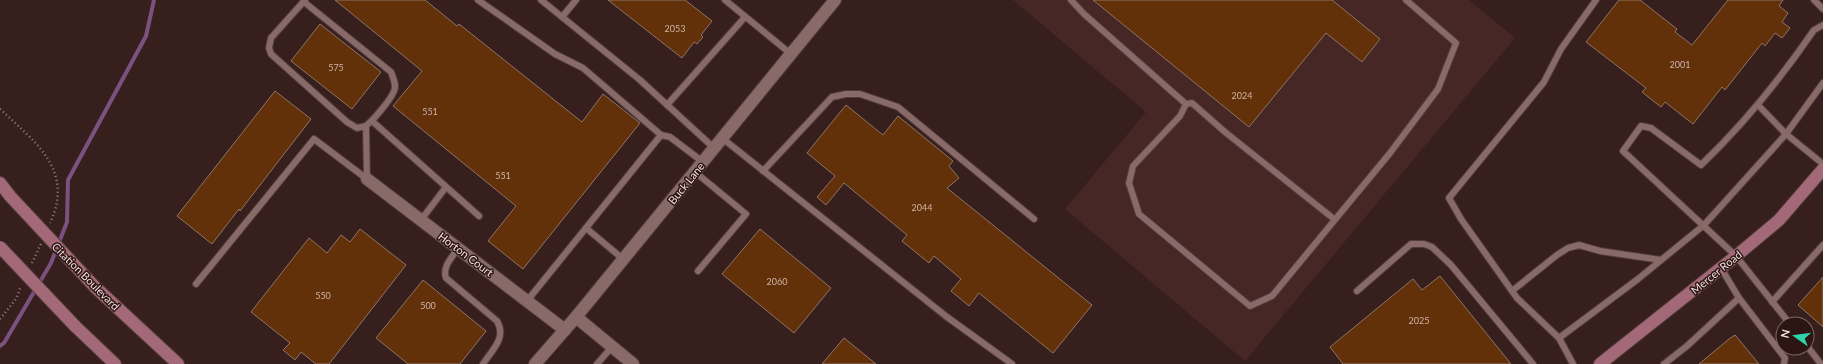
<svg xmlns="http://www.w3.org/2000/svg" width="1823" height="364" viewBox="0 0 1823 364" font-family="Lato,sans-serif">
	<style>
		.built { fill: #462726 }
		.lines { fill: none; stroke-linecap: round; stroke-linejoin: round }
		.stream { stroke: #7c517f; stroke-width: 4 }
		.building { fill: #623009; stroke: #8e7566 }
		.lane-casing { stroke: #503c3b; stroke-width: 8 }
		.street-casing { stroke: #503c3b; stroke-width: 14 }
		.secondary-casing { stroke: #503c3b; stroke-width: 14 }
		.path { stroke: #95807e; stroke-width: 2.5; stroke-dasharray: 1 3; stroke-linecap: butt }
		.lane { stroke: #886a68; stroke-width: 6 }
		.street { stroke: #886a68; stroke-width: 12 }
		.secondary { stroke: #a36978; stroke-width: 12 }
		.secondary-bridge-casing { stroke: #503c3b; stroke-width: 14; stroke-linecap: butt }
		.secondary-bridge { stroke: #a36978; stroke-width: 12 }
		.labels { text-anchor: middle; dominant-baseline: central; stroke-width: 3; stroke-linejoin: round; paint-order: stroke }
		.number-label { font-size: 9px; fill: #ceb5aa }
		.street-label { font-size: 11px; fill: #f2e1df; stroke: #2d1514 }
	</style>
	<rect width="100%" height="100%" fill="#371f1d"/>
	<!-- built -->
	<path class="built" d="M1013 0H1469L1515 38 1245 361 1065 209 1146 112Z"/>
	<g class="lines">
		<!-- stream -->
		<path class="stream" d="M0 346 4 343 51 263 67 222 68 180 146 36 154 0"/>
	</g>
	<!-- building -->
	<g class="building">
		<path d="M335 0H425L457 26 459 24 582 122 603 94 640 123 523 269 488 241 516 206 393 106 422 71Z"/>
		<path d="M608 0H685L712 21 701 35 703 37 697 44 694 42 682 58Z"/>
		<path d="M1093 0H1332L1380 39 1362 62 1326 33 1249 127Z"/>
		<path d="M1619 0H1640L1677 29 1675 32 1692 45 1728 0H1783L1779 6 1788 13 1782 22 1790 28 1782 38 1775 33 1765 46 1762 43 1725 90 1722 87 1693 124 1665 102 1661 107 1642 92 1646 88 1586 42Z"/>
		<path d="M320 24 381 72 352 109 291 61Z"/>
		<path d="M275 91 311 119 240 211 239 209 212 244 177 216Z"/>
		<path d="M846 105 883 135 898 116 953 161 949 166 959 178 947 188 1092 305 1053 353 979 293 969 306 951 291 961 279 934 256 929 263 902 241 907 235 844 183 826 205 817 197 835 176 807 153Z"/>
		<path d="M360 229 406 265 329 364H316L301 352 295 360 283 350 290 343 251 312 309 238 327 253 341 235 350 242Z"/>
		<path d="M760 229 831 288 794 333 722 274Z"/>
		<path d="M1440 276 1511 364H1343L1330 347 1413 279 1422 290Z"/>
		<path d="M1823 277V327L1798 305Z"/>
		<path d="M423 280 486 331 460 364H408L376 338Z"/>
		<path d="M1735 335 1759 364H1699L1729 339Z"/>
		<path d="M844 338 876 364H822Z"/>
	</g>
	<g class="lines">
		<!-- lane casing -->
		<g class="lane-casing">
			<g id="lane">
				<path d="M305 0 271 38 269 48 271 54 347 122 357 128 366 126 367 179"/>
				<path d="M478 0 555 54 583 68 661 135"/>
				<path d="M541 0 640 80 714 148"/>
				<path d="M725 0 791 54"/>
				<path d="M1071 0 1084 14 1186 104 1180 116 1133 166 1129 183 1139 214 1250 306 1272 296 1390 153 1438 89 1456 43 1406 0"/>
				<path d="M1814 0 1823 9"/>
				<path d="M304 2 391 72C393 78 397 85 394 91 390 101 374 119 366 126"/>
				<path d="M562 17 576 0"/>
				<path d="M1823 83 1786 134 1823 164"/>
				<path d="M1186 104 1192 103 1225 132 1334 219"/>
				<path d="M667 105 745 17"/>
				<path d="M372 121 479 216"/>
				<path d="M722 138 947 317 1012 364"/>
				<path d="M763 171 832 97 846 94H860L898 107 1034 219"/>
				<path d="M695 172 746 214 698 271"/>
				<path d="M421 220 446 187"/>
				<path d="M586 228 623 259"/>
				<path d="M458 249C452 257 442 267 446 278L497 321C507 338 492 350 483 364"/>
				<path d="M1721 268 1739 298 1785 358 1784 364"/>
				<path d="M196 284 314 139 367 179"/>
				<path d="M1357 291 1411 244H1424L1432 247 1451 265 1533 364"/>
				<path d="M1512 291 1557 255 1568 248 1579 245 1600 251 1661 260"/>
				<path d="M527 301 661 135 670 137 703 162"/>
				<path d="M1772 302 1823 245"/>
				<path d="M1790 324 1736 256 1623 151 1641 126 1651 128 1701 165C1744 124 1781 78 1814 30L1823 25"/>
				<path d="M1559 338 1517 298 1461 219 1449 198 1544 82 1561 49 1596 0"/>
				<path d="M1807 346 1821 364"/>
				<path d="M597 364 612 347"/>
				<path d="M1573 364 1559 338 1638 279 1704 225 1786 134 1758 105"/>
				<path d="M1664 364 1687 346 1739 298"/>
			</g>
		</g>
		<!-- street casing -->
		<g class="street-casing">
			<g id="street">
				<path d="M367 179 565 330"/>
				<path d="M576 317 633 364"/>
				<path d="M535 364 576 317 835 0"/>
			</g>
		</g>
		<!-- secondary casing -->
		<g class="secondary-casing">
			<g id="secondary">
				<path d="M0 183 10 196"/>
				<path d="M95 287 178 364"/>
				<path d="M75 326 115 364"/>
				<path d="M1600 364 1736 256 1779 220 1823 169"/>
			</g>
		</g>
		<!-- path -->
		<g class="path">
			<path d="M0 109C35 142 75 170 50 223"/>
			<path d="M32 263 41 244"/>
			<path d="M0 319 16 299 21 286"/>
		</g>
		<!-- lane -->
		<use href="#lane" class="lane"/>
		<!-- street -->
		<use href="#street" class="street"/>
		<!-- secondary -->
		<use href="#secondary" class="secondary"/>
		<!-- secondary-bridge casing -->
		<g class="secondary-bridge-casing">
			<g id="secondary-bridge">
				<path d="M10 196 95 287"/>
				<path d="M0 247 75 326"/>
			</g>
		</g>
		<!-- secondary-bridge -->
		<use href="#secondary-bridge" class="secondary-bridge"/>
	</g>
	<g class="labels">
		<!-- number labels -->
		<g class="number-label">
			<text x="675" y="28">2053</text>
			<text x="1680" y="64">2001</text>
			<text x="336" y="67">575</text>
			<text x="1242" y="95">2024</text>
			<text x="430" y="111">551</text>
			<text x="503" y="175">551</text>
			<text x="922" y="207">2044</text>
			<text x="777" y="281">2060</text>
			<text x="323" y="295">550</text>
			<text x="428" y="305">500</text>
			<text x="1419" y="320">2025</text>
		</g>
		<!-- street labels -->
		<g class="street-label">
			<text transform="translate(686 183) rotate(-51)">Buck Lane</text>
			<text transform="translate(466 254) rotate(37)">Horton Court</text>
			<text transform="translate(1716 272) rotate(-39)">Mercer Road</text>
			<text transform="translate(86 276) rotate(45)">Citation Boulevard</text>
		</g>
	</g>
	<!-- north arrow -->
	<g transform="translate(1795 336) rotate(284)"><circle r="19" fill="#2d1514" stroke="#7c6765"/>
	<path d="M0-3L7 15L0 10L-7 15Z" fill="#2fd4aa"/>
	<text y="-6" font-size="11" font-weight="bold" text-anchor="middle" fill="#f2e1df">N</text>
	</g>
</svg>
